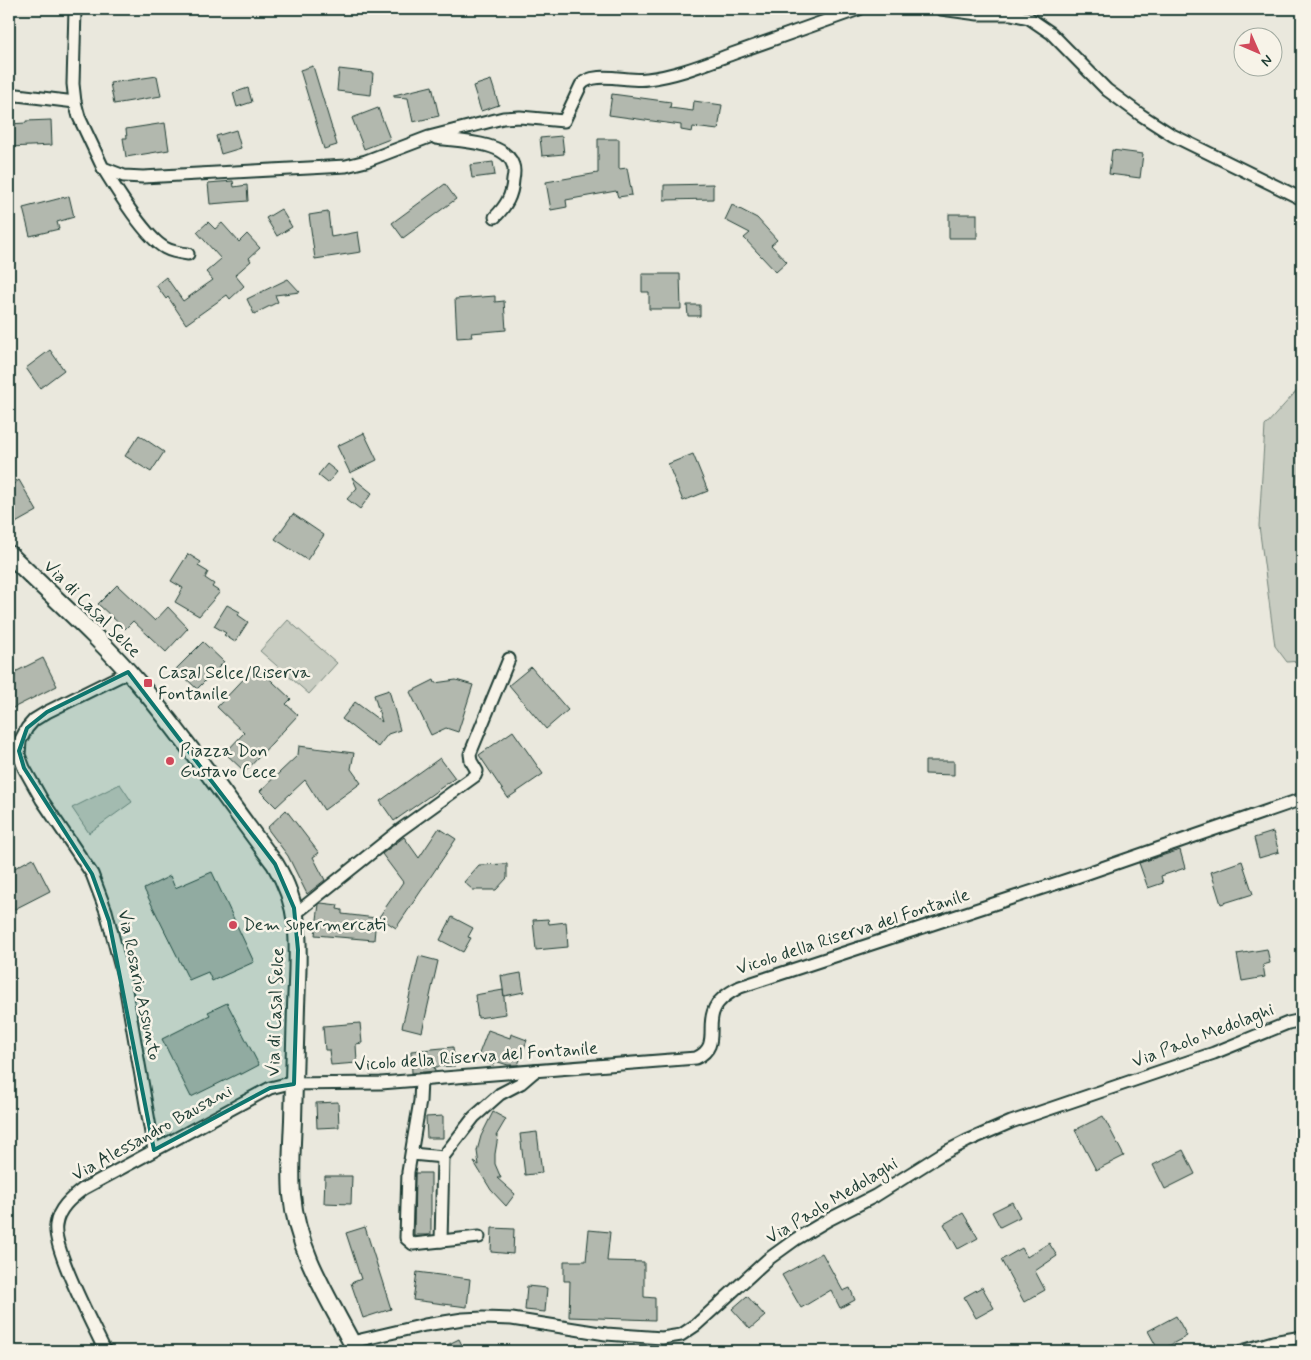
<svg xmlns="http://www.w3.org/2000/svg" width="1311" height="1360" viewBox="0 0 1311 1360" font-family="Mynerve,sans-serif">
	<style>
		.green { fill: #c8ccc1; stroke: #74847a }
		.building { fill: #b2b8ae; stroke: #1f3d34 }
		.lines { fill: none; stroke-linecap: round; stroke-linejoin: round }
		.street-casing { stroke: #1f3d34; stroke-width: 15 }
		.secondary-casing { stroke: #1f3d34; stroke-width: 20 }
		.street { stroke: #f7f3e8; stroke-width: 11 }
		.secondary { stroke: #f7f3e8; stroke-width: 16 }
		.marked { fill: #0f766e; fill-opacity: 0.2; stroke: #0f766e; stroke-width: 4; stroke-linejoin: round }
		.poi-dot { fill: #d1495b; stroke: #f7f3e8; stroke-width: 2 }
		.labels { text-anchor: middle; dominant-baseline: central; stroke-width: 5; stroke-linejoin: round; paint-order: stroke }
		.street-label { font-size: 18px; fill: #1f3d34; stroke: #f7f3e8 }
		.poi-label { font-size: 18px; fill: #1f3d34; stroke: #f7f3e8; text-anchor: start }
	</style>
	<rect width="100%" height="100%" fill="#eae8dd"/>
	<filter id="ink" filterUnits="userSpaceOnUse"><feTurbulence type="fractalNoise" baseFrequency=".02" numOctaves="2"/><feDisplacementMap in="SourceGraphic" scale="10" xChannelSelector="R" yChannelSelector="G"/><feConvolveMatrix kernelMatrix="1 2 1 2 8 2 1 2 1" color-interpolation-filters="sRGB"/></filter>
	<g filter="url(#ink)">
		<!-- green -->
		<g class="green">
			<path d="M1302 385V661L1287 662 1275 646 1259 526 1265 426Z"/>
			<path d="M288 620 337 663 309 694 260 651Z"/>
			<path d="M120 784 132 802 89 833 72 808Z"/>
		</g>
		<!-- building -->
		<g class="building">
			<path d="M313 66 337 145 324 149 300 70Z"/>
			<path d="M339 69 373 73 371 95 337 91Z"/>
			<path d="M157 76 161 96 114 104 110 83Z"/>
			<path d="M491 80 499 105 481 111 473 86Z"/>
			<path d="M432 86 439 116 413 122 408 98 394 97V95Z"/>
			<path d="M248 88 252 102 237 107 233 93Z"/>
			<path d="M612 94 671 102 670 108 693 111 694 101 722 105 718 130 693 127 692 132 681 130V125L609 115Z"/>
			<path d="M378 108 390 139 364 149 352 118Z"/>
			<path d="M51 120 52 145 9 147V124L26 123V121Z"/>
			<path d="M165 123 169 150 126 157 123 138H127L126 129Z"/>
			<path d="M236 130 241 148 221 154 216 136Z"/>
			<path d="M562 136 564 154 542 156 540 138Z"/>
			<path d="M598 139H619V169L627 168 632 195 618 197 616 191 566 200 567 207 551 210 546 182 598 173Z"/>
			<path d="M1112 150 1143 154 1140 178 1109 174Z"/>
			<path d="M493 162 495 175 472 178 470 165Z"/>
			<path d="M233 181 234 187 247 185 248 201 210 204 208 183Z"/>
			<path d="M445 184 456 199 403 238 392 223Z"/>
			<path d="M713 184V199L664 200V185Z"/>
			<path d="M69 196 74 217 57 222 59 229 30 236 23 208Z"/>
			<path d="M732 205 757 218 777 240 771 245 787 262 776 272 744 238 750 233 725 220Z"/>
			<path d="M281 209 292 227 277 236 266 218Z"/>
			<path d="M328 212 331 237 358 232 361 252 315 259 309 215Z"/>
			<rect x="949" y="214" width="28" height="24"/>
			<path d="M208 222 215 229 222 223 239 242 247 234 260 248 249 258 251 261 235 275 244 286 230 299 227 295 186 324 168 297 166 299 156 285 166 277 183 301 213 280 206 272 221 259 197 232Z"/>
			<path d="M642 274H680L681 309H649V292H642Z"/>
			<path d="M288 279 300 292 275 295 278 302 254 314 247 299Z"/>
			<path d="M495 296V302L504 301 506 330 471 333 472 337 457 338 455 299Z"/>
			<path d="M687 305H700V316H688Z"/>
			<path d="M50 350 64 370 40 388 26 368Z"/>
			<path d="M364 433 377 460 350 473 337 446Z"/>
			<path d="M139 435 164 452 151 472 125 456Z"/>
			<path d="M693 454 708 491 683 501 668 464Z"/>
			<path d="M327 464 337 472 328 483 318 475Z"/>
			<path d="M352 477 372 493 360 509 347 499 357 488Z"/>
			<path d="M19 480 37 511 12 525 9 519V487Z"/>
			<path d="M293 514 324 535 307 560 275 539Z"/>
			<path d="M188 554 201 562 198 566 208 572 205 578 214 584 212 587 220 592 199 616 175 602 183 588 171 581Z"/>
			<path d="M117 585 155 621 168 607 188 628 166 652 133 621 125 629 98 604Z"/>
			<path d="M227 605 240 612 238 615 248 622 235 642 224 635 226 633 214 626Z"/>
			<path d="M203 642 224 662 197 689 176 669Z"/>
			<path d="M43 658 57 686 9 710V675Z"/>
			<path d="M256 666 291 699 286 704 298 715 245 772 225 753 244 733 217 707Z"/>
			<path d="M531 667 568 710 546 729 509 685Z"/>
			<path d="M434 680 435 683 456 680 473 685 458 732 446 728 431 735 410 692Z"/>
			<path d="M389 690 400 730 388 734 378 747 342 719 355 702 382 722 374 695Z"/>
			<path d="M513 731 543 774 508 798 479 755Z"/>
			<path d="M299 746 354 753 351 769 361 783 324 810 305 780 276 807 260 791 298 755Z"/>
			<path d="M440 758 455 778 394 821 380 801Z"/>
			<path d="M925 761H954V775L925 774Z"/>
			<path d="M286 810 319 853 313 857 325 880 307 894 288 856 267 828Z"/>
			<path d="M439 828 456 839 396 928 379 917 403 882 382 854 404 837 419 858Z"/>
			<path d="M1273 832 1279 852 1259 858 1254 838Z"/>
			<path d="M1180 850 1185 868 1161 876 1163 883 1148 888 1139 863Z"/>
			<path d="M33 858 50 891 9 912V871Z"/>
			<path d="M1242 861 1253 894 1221 904 1211 872Z"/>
			<path d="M507 864V878L496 890H473L464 882 479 865Z"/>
			<path d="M212 872 254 962 212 981 208 972 189 980 144 889 170 876 175 888Z"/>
			<path d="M321 903 338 905 337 909 342 910V914L376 918 374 940 315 935 319 904Z"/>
			<path d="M452 917 473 928 468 937 471 938 463 952 440 940Z"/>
			<path d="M548 919 549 924 566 922 568 947 536 950 533 920Z"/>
			<path d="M1267 949 1270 963 1263 965 1265 977 1242 981 1237 954Z"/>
			<path d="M419 956 438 961 422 1032 402 1027Z"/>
			<path d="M521 973 524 992 504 996 501 975 505 976Z"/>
			<path d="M503 990 506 1014 478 1018 475 995Z"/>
			<path d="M227 1003 259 1065 240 1075V1073L191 1097 162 1039 210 1015 208 1012Z"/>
			<path d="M360 1023 362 1043 356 1044 357 1063 331 1065 329 1050H325L323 1026Z"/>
			<path d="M488 1030 510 1038 511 1034 527 1040 518 1065H508L495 1061 493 1065 477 1059Z"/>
			<path d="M453 1047 455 1066 434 1067 435 1071 412 1073 411 1051Z"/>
			<path d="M338 1102 339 1127 317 1128 316 1103Z"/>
			<path d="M493 1112 506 1119 496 1136H498L495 1154V1164L501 1178H497L515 1194 506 1206 491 1190 474 1162 479 1165 477 1151 481 1136Z"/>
			<path d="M443 1116V1138H427L426 1117Z"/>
			<path d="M1103 1116 1124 1156 1096 1170 1075 1130Z"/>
			<path d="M537 1132 542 1173 525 1175 520 1134Z"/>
			<path d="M1183 1150 1195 1174 1165 1189 1153 1165Z"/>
			<path d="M415 1173H431V1235H414Z"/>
			<path d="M325 1176H352L351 1204 324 1203Z"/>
			<path d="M1012 1202 1020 1217 1000 1227 992 1212Z"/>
			<path d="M963 1213 978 1238 958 1249 944 1224Z"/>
			<path d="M365 1227 391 1309 363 1318 351 1283 361 1279 346 1233Z"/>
			<path d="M492 1228 514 1229 513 1254 491 1252Z"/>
			<path d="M589 1230 610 1232 607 1261 644 1262V1297L655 1298V1320L569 1317 570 1281H564V1261H586Z"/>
			<path d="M1049 1243 1057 1256 1035 1271 1045 1290 1024 1302 1001 1260 1022 1248 1027 1257Z"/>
			<path d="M822 1253 843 1291 850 1288 855 1300 840 1308 831 1290 801 1308 782 1275Z"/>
			<path d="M417 1272 470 1279 467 1307 413 1300Z"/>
			<path d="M527 1286 547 1288 545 1312 525 1310Z"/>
			<path d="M982 1287 994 1308 976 1318 964 1297Z"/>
			<path d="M747 1296 765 1316 750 1329 732 1309Z"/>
			<path d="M1176 1316 1187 1336 1159 1351 1148 1331Z"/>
			<path d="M459 1339 465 1351H435Z"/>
		</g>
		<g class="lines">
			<!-- street casing -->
			<g class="street-casing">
				<g id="street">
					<path d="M941 9 978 14H1011L1029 18 1051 33 1107 90 1141 115 1172 135 1302 199"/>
					<path d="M9 94 75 102 79 117 103 168 124 176 143 177 346 166 366 161 429 137 503 118 520 117 564 121 581 85C592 70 630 82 647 79 676 76 705 64 732 54 774 39 817 24 859 9"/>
					<path d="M75 102 73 84 75 9"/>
					<path d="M436 138C456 141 506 141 513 165 515 170 514 175 513 180 512 196 506 206 495 217"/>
					<path d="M103 168C116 189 145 237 165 248 172 252 180 253 188 254"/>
					<path d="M128 672 47 712 34 720 27 728 20 741 19 755 24 768 42 800 92 874 106 911 124 979 154 1150"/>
					<path d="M295 914 400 830 475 776 477 771 471 761 470 754 509 659"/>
					<path d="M421 1080 420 1101 408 1172 406 1238 413 1244 479 1237"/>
					<path d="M412 1154 443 1157 474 1117 500 1094 521 1083 535 1071"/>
					<path d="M441 1241 443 1157"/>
					<path d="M352 1342 425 1325 463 1319 483 1318 512 1319 606 1334 662 1338 681 1335 696 1325 767 1260 796 1239 828 1220 875 1196 940 1155 967 1141 1011 1122 1214 1053 1288 1023 1302 1020"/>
					<path d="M105 1351C94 1327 52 1248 56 1225 58 1209 71 1198 83 1189L270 1088 286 1084 381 1083 696 1058C720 1047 706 1028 714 1010 718 999 730 992 740 987L1079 876 1302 799"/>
					<path d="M1242 1351 1273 1342 1302 1337"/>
				</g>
			</g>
			<!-- secondary casing -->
			<g class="secondary-casing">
				<path id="secondary" d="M9 554C53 597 100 638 140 685 188 742 230 804 275 864 304 911 298 953 296 1006 295 1044 294 1082 293 1120 292 1145 290 1170 292 1195 297 1252 331 1302 356 1351"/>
			</g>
			<!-- street -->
			<use href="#street" class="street"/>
			<!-- secondary -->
			<use href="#secondary" class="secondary"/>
		</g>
	</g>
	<!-- marked area -->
	<path class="marked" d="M128 672 275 864 294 908 298 950 294 1084 270 1088 154 1150 109 921 92 874 24 768 19 751 27 728 47 712Z"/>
	<!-- markers -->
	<g class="poi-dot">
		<rect x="143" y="678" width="10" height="10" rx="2.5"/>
		<circle cx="170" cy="761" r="5"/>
		<circle cx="233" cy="925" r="5"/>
	</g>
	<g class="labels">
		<!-- street labels -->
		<g class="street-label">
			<text transform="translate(92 609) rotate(45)">Via di Casal Selce</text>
			<text transform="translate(853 932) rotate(-18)">Vicolo della Riserva del Fontanile</text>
			<text transform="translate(139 985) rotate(78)">Via Rosario Assunto</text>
			<text transform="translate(276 1012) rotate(-88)">Via di Casal Selce</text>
			<text transform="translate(1203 1036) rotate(-21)">Via Paolo Medolaghi</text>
			<text transform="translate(476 1057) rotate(-4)">Vicolo della Riserva del Fontanile</text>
			<text transform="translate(152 1133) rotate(-29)">Via Alessandro Bausani</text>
			<text transform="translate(832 1201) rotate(-31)">Via Paolo Medolaghi</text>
		</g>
		<!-- poi labels -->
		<g class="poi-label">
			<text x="158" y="673">Casal Selce/Riserva<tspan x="158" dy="21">Fontanile</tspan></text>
			<text x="180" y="751">Piazza Don<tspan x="180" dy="21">Gustavo Cece</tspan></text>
			<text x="243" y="925">Dem supermercati</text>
		</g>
	</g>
	<!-- margin -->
	<rect width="1311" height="1360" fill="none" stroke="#f7f3e8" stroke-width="30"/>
	<rect x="15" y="15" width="1281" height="1330" fill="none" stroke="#1f3d34" stroke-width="2" filter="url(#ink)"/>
	<!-- north arrow -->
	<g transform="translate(1258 52) rotate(135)"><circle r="24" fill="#f7f3e8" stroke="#a1aaa0"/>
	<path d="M0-4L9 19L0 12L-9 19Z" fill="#d1495b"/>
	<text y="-8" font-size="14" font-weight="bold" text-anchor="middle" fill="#1f3d34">N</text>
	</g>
</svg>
